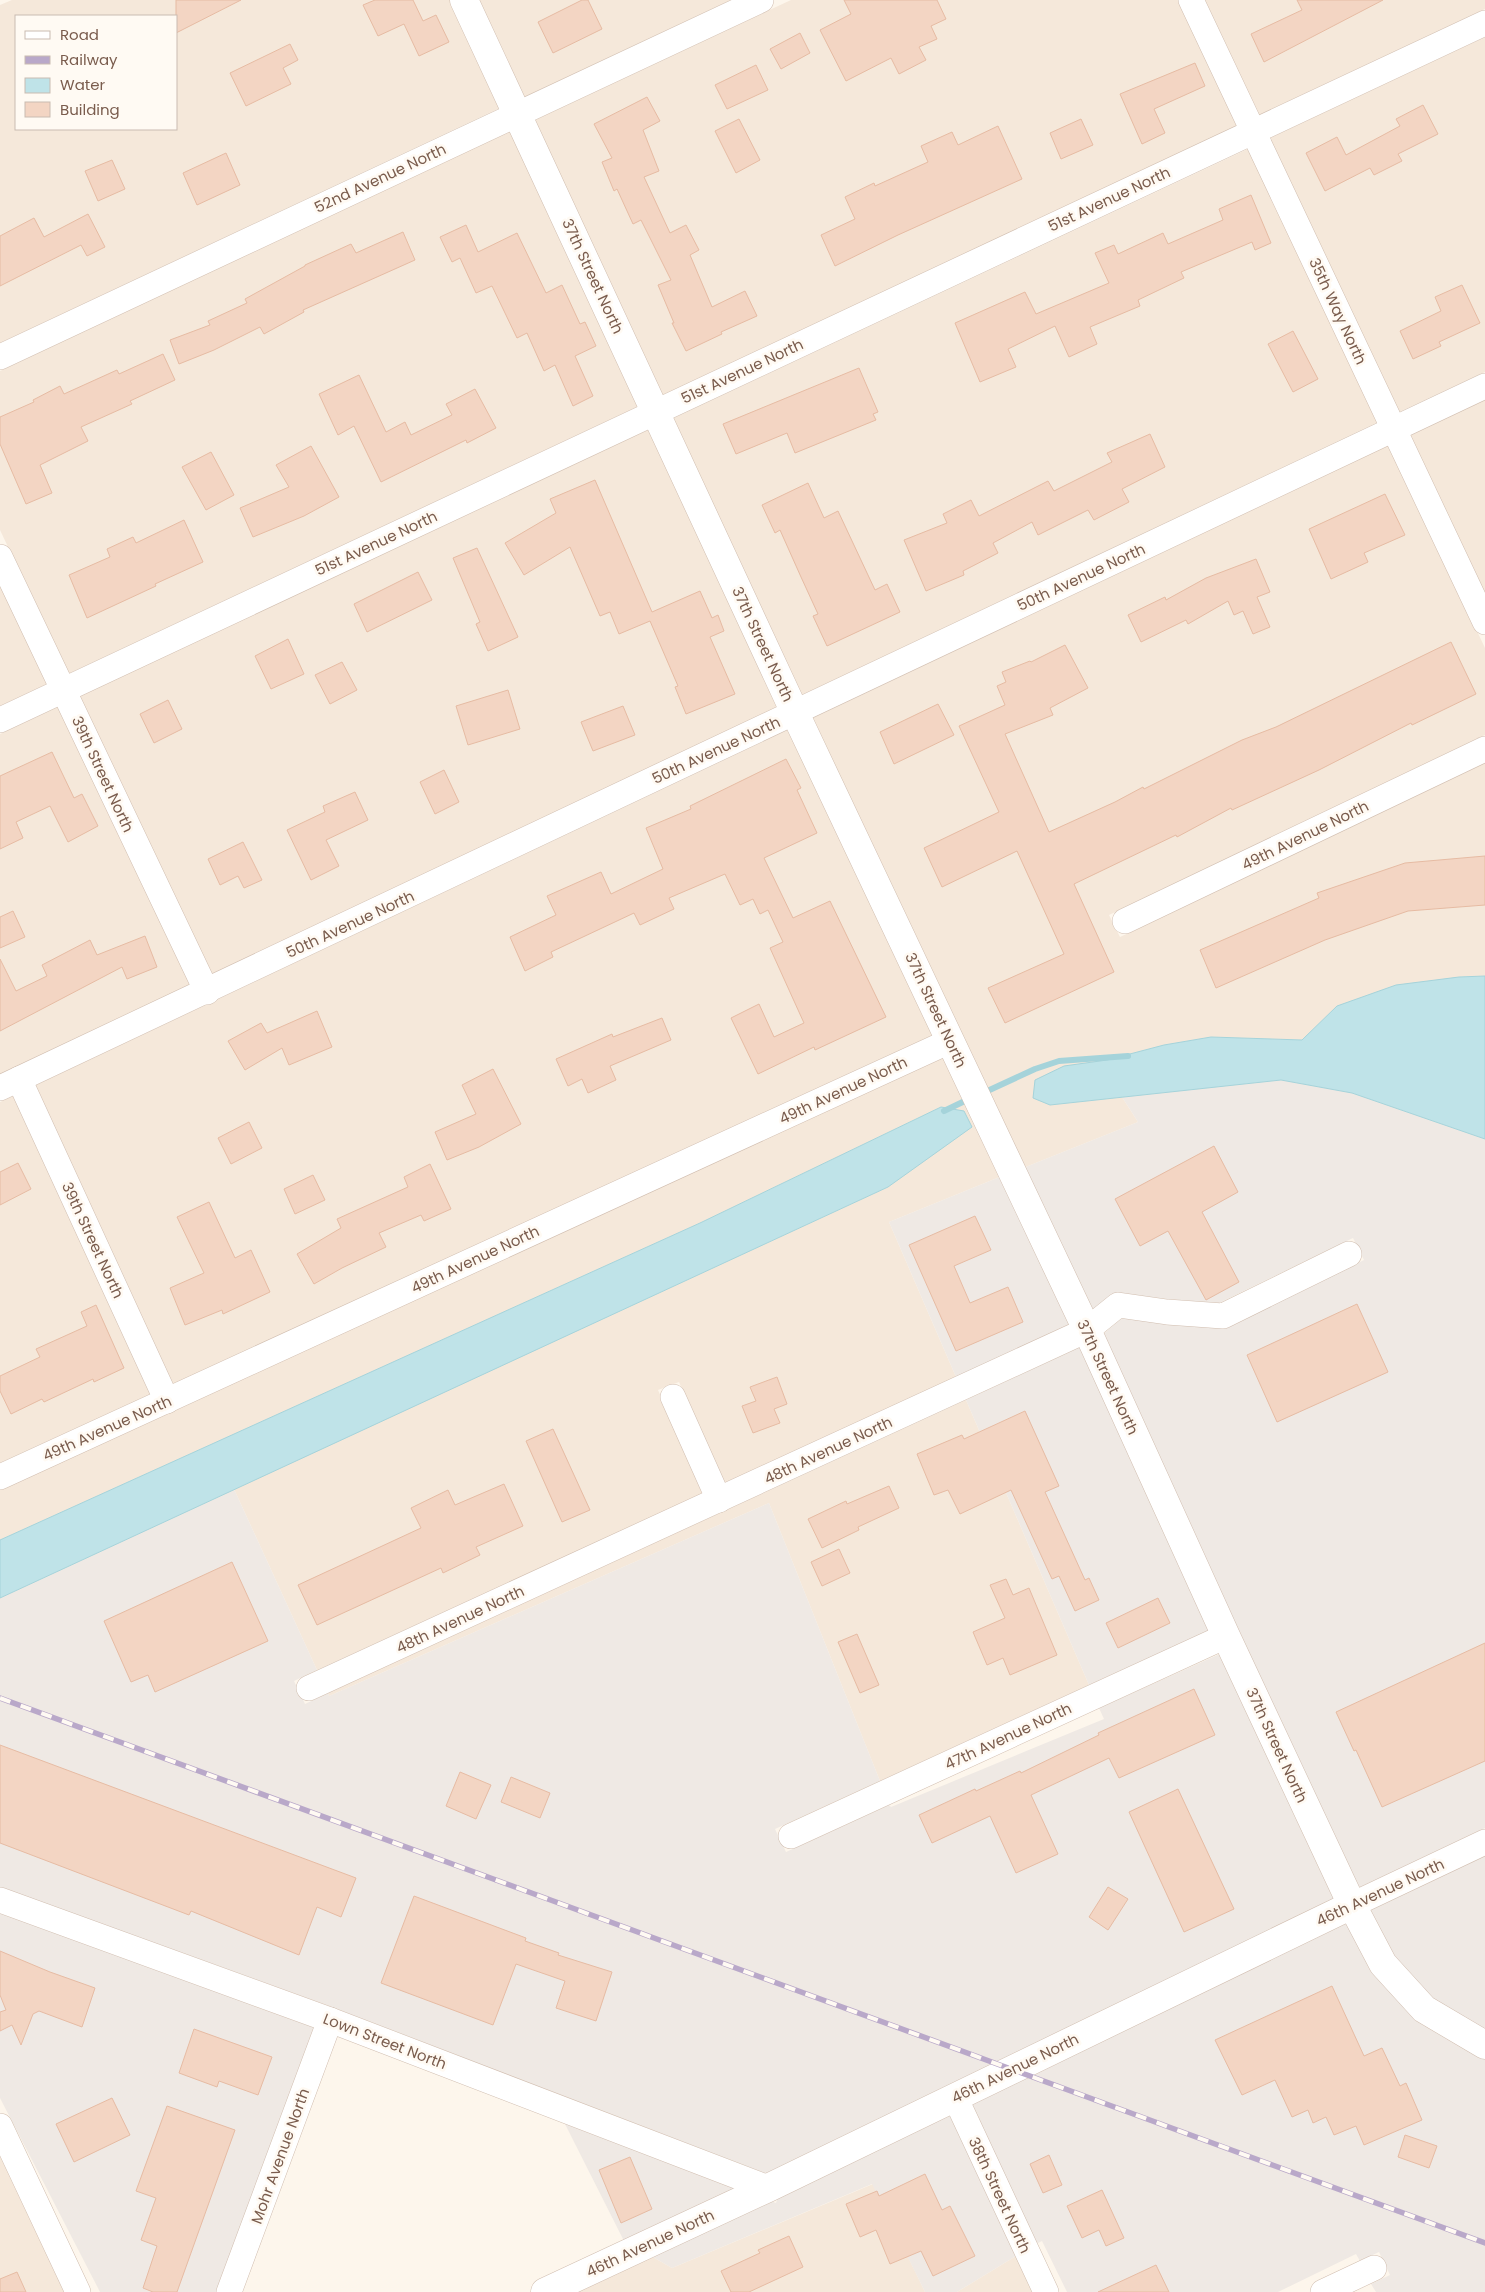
<svg xmlns="http://www.w3.org/2000/svg" width="1485" height="2292" viewBox="0 0 1485 2292" font-family="Poppins,sans-serif">
	<style>
		.residential { fill: #f5e8da; fill-rule: evenodd }
		.industrial { fill: #efe9e4 }
		.water { fill: #bfe3e8; stroke: #a5d3da }
		.lines { fill: none; stroke-linecap: round; stroke-linejoin: round }
		.stream { stroke: #a5d3da; stroke-width: 6 }
		.building { fill: #f3d5c3; stroke: #e6bba3 }
		.minor-casing { stroke: #d1beb0; stroke-width: 26 }
		.tertiary-casing { stroke: #d1beb0; stroke-width: 29 }
		.minor { stroke: #fff; stroke-width: 25 }
		.tertiary { stroke: #fff; stroke-width: 28 }
		.rail-casing { stroke: #b9a8c9; stroke-width: 5.5 }
		.rail { stroke: #fffaf3; stroke-width: 4; stroke-dasharray: 11; stroke-linecap: butt }
		.labels { text-anchor: middle; dominant-baseline: central; stroke-width: 5; stroke-linejoin: round; paint-order: stroke }
		.street-label { font-size: 15px; fill: #7a5c4d; stroke: #fffaf3 }
	</style>
	<rect width="100%" height="100%" fill="#fdf6ec"/>
	<!-- residential -->
	<g class="residential">
		<path d="M12 0H452L502 107 0 343V5ZM16 16H176V129H16Z"/>
		<path d="M477 0H731L522 98Z"/>
		<path d="M791 0H1179L1239 125 661 396 533 121Z"/>
		<path d="M1204 0H1485V9L1259 115Z"/>
		<path d="M1485 37V372L1399 412 1270 138Z"/>
		<path d="M512 130 641 405 68 674 0 530V371Z"/>
		<path d="M1250 148 1378 422 800 696 672 419Z"/>
		<path d="M1485 400V595L1410 435Z"/>
		<path d="M652 428 780 706 211 975 78 697Z"/>
		<path d="M1389 445 1485 648V735L1109 915 1120 937 1485 763V976L1459 977 1337 1006 1303 1040 1211 1037 1164 1045 1107 1060 1050 1105 1122 1097 1138 1122 1023 1168 811 719Z"/>
		<path d="M0 583 47 684 0 706Z"/>
		<path d="M58 707 191 985 0 1075V734Z"/>
		<path d="M790 729 935 1034 172 1385 34 1086Z"/>
		<path d="M945 1057 1002 1176 889 1222 956 1377 724 1484 679 1382 658 1390 703 1494 317 1670 234 1489 888 1187 941 1107 700 1223 0 1540V1490Z"/>
		<path d="M14 1096 151 1394 0 1463V1102Z"/>
		<path d="M966 1400 1089 1685 880 1781 769 1503 329 1696 328 1693Z"/>
		<path d="M0 2144 69 2292H0Z"/>
		<path d="M873 2184 925 2292H575L651 2256 672 2268Z"/>
		<path d="M1016 2256 1033 2292H957Z"/>
	</g>
	<!-- industrial -->
	<g class="industrial">
		<path d="M1281 1080 1352 1093 1485 1139V1828L1357 1889 1102 1335 1122 1318 1228 1327 1364 1260 1353 1238 1219 1303 1167 1299 1119 1293 1111 1295 1091 1311 1023 1168 1138 1122 1122 1097Z"/>
		<path d="M1002 1176 1072 1323 956 1377 889 1222Z"/>
		<path d="M1082 1346 1211 1630 1089 1685 966 1400Z"/>
		<path d="M234 1489 317 1670 294 1681 305 1704 328 1693 329 1696 769 1503 880 1781 775 1829 786 1852 889 1805 891 1807 1104 1719 1099 1708 1222 1653 1337 1898 767 2174 324 2004 0 1887V1598Z"/>
		<path d="M1485 1856V2032L1430 1999 1392 1957 1368 1911Z"/>
		<path d="M0 1913 315 2028 217 2292H100L0 2098Z"/>
		<path d="M1348 1921 1410 2011 1409 2014 1424 2026 1427 2024 1485 2059V2292H1376L1371 2284 1390 2275 1379 2252 1360 2261 1356 2254 1278 2292H1067L1042 2241 1036 2244 971 2104Z"/>
		<path d="M951 2114 1016 2256 957 2292H925L872 2184 672 2268 651 2256 770 2201 776 2203 778 2197Z"/>
		<path d="M564 2122 736 2188 624 2241Z"/>
	</g>
	<!-- water -->
	<g class="water">
		<path d="M1485 976V1139L1352 1093 1281 1080 1050 1105 1033 1098 1035 1080 1064 1066 1107 1060 1164 1045 1211 1037 1302 1040 1337 1006 1396 985 1459 977Z"/>
		<path d="M941 1107 964 1111 972 1127 888 1187 0 1598V1540L700 1223Z"/>
	</g>
	<g class="lines">
		<!-- stream -->
		<g class="stream">
			<path d="M983 1093 1035 1069 1059 1061 1128 1056"/>
			<path d="M944 1111 971 1098"/>
		</g>
	</g>
	<!-- building -->
	<g class="building">
		<path d="M176 0H241L176 33Z"/>
		<path d="M375 0H413L423 21 436 15 449 42 419 56 404 24 378 36 363 5Z"/>
		<path d="M582 0H588L602 29 553 53 538 22Z"/>
		<path d="M844 0H937L946 19 931 26 937 39 919 47 926 60 899 74 891 58 846 81 820 30 851 14Z"/>
		<path d="M1297 0H1383L1264 62 1251 34 1302 10Z"/>
		<path d="M800 33 810 53 781 69 770 49Z"/>
		<path d="M290 44 298 60 283 68 291 84 246 106 230 73Z"/>
		<path d="M1195 63 1205 86 1154 109 1165 133 1142 144 1120 94Z"/>
		<path d="M756 65 768 90 727 109 715 85Z"/>
		<path d="M647 97 660 121 643 130 659 171 644 177 670 233 686 225 699 250 690 255 712 307 745 291 757 316 721 332 722 334 686 351 672 323H674L658 285 671 280 641 220 633 224 617 189 614 191 602 162 612 158 594 124Z"/>
		<path d="M1423 105 1438 134 1398 154 1402 161 1374 175 1370 168 1325 191 1306 153 1337 137 1346 155 1400 126 1396 119Z"/>
		<path d="M739 119 760 160 736 173 715 131Z"/>
		<path d="M1081 119 1093 145 1061 159 1050 133Z"/>
		<path d="M998 126 1022 179 898 235 835 266 821 235 855 219 845 197 874 183 875 186 928 162 921 146 952 132 958 145Z"/>
		<path d="M226 153 240 185 197 205 183 173Z"/>
		<path d="M112 160 125 189 98 201 85 171Z"/>
		<path d="M1251 195 1271 243 1255 250 1252 242 1181 272 1184 278 1138 300 1140 306 1090 327 1097 344 1069 357 1055 326 1008 349 1016 367 980 382 955 323 1025 292 1036 314 1109 283 1095 253 1114 245 1118 254 1163 233 1168 244 1223 220 1219 209Z"/>
		<path d="M88 214 105 247 87 256 81 245 0 286V236L34 218 44 237Z"/>
		<path d="M466 225 478 252 517 233 546 293 562 285 580 324 585 322 596 346 575 356 593 396 573 406 555 365 544 371 527 333 517 338 492 286 476 293 460 258 452 262 440 237Z"/>
		<path d="M403 232 415 260 303 310 304 312 264 334 260 327 214 350 179 364 170 340 210 325 208 321 247 303 245 299 305 266V265L351 244 356 253Z"/>
		<path d="M1462 285 1480 323 1439 342 1441 346 1413 359 1400 331 1441 311 1435 297Z"/>
		<path d="M1293 331 1318 379 1293 392 1268 344Z"/>
		<path d="M163 354 175 380 130 401 132 404 81 427 88 441 40 465 52 493 26 504 0 444V417L34 402 33 400 60 386 64 394 117 370 119 374Z"/>
		<path d="M859 368 878 412 873 414 876 420 795 453 787 433 736 454 723 424Z"/>
		<path d="M359 375 386 432 405 422 411 435 452 415 446 404 475 389 496 428 467 443 466 440 381 482 354 426 338 435 319 394Z"/>
		<path d="M1150 434 1165 467 1122 489 1129 502 1094 520 1088 510 1038 535 1032 522 993 543 998 553 963 571 964 575 926 591 904 540 947 523 943 514 971 500 979 516 1048 481 1054 491 1112 462 1107 453Z"/>
		<path d="M311 446 339 497 304 516 253 537 240 508 289 487 276 465Z"/>
		<path d="M211 452 234 495 206 510 182 467Z"/>
		<path d="M595 480 652 612 700 591 712 618 718 615 724 631 710 637 735 694 686 714 675 687 678 686 650 621 619 634 610 612 600 616 570 547 524 575 505 543 556 513 550 499Z"/>
		<path d="M808 483 824 518 838 511 875 590 887 584 900 612 827 646 813 616 818 614 801 577 780 530 775 533 762 505Z"/>
		<path d="M1385 494 1405 535 1364 553 1368 562 1331 579 1309 529Z"/>
		<path d="M184 520 203 562 155 584 156 586 87 618 69 575 110 557 107 549 133 537 136 543Z"/>
		<path d="M477 548 518 637 488 651 476 624 480 622 453 558Z"/>
		<path d="M1256 559 1270 592 1257 597 1270 627 1253 634 1243 611 1234 615 1228 601 1188 624 1186 620 1141 642 1128 615 1165 597 1166 600 1206 578Z"/>
		<path d="M418 572 432 600 367 632 354 604Z"/>
		<path d="M288 639 304 674 271 689 255 656Z"/>
		<path d="M1451 642 1476 694 1412 725 1411 723 1319 770 1232 810 1231 808 1177 837 1176 835 1074 884 1114 972 1005 1023 988 988 1064 954 1017 851 942 887 924 848 999 812 959 726 1005 705 997 686 1006 682 1002 672 1030 661 1031 662 1065 645 1088 688 1050 708 1053 715 1005 734 1049 832 1115 802 1143 787 1144 789 1242 740 1276 727Z"/>
		<path d="M342 662 357 690 330 704 315 675Z"/>
		<path d="M508 690 520 729 468 745 456 706Z"/>
		<path d="M168 700 182 729 154 743 140 714Z"/>
		<path d="M938 704 954 735 894 764 880 732Z"/>
		<path d="M623 706 635 735 593 751 581 722Z"/>
		<path d="M52 752 74 798 82 794 98 826 68 842 50 806 16 822 23 838 0 849V776Z"/>
		<path d="M786 759 801 788 797 790 817 833 764 858 793 918 830 901 886 1017 815 1050 814 1047 758 1074 731 1018 759 1004 774 1037 804 1023 770 948 783 942 768 910 760 914 753 899 740 905 725 874 669 898 674 909 640 925 634 913 551 952 553 957 525 971 510 937 556 915 547 896 601 872 611 894 663 869 646 828 691 809 690 806Z"/>
		<path d="M444 770 459 802 435 814 420 782Z"/>
		<path d="M355 792 368 820 326 840 339 866 311 880 287 830 325 812 323 806Z"/>
		<path d="M243 842 262 880 244 888 238 876 220 885 208 859Z"/>
		<path d="M1485 856V905L1408 911 1325 940 1216 988 1200 950 1319 898 1317 893 1405 863Z"/>
		<path d="M13 911 25 937 0 948V917Z"/>
		<path d="M145 936 157 967 127 979 122 967 0 1031V959L16 991 47 976 42 965 90 940 97 955Z"/>
		<path d="M317 1011 332 1047 289 1065 282 1048 245 1070 228 1041 261 1023 267 1033Z"/>
		<path d="M662 1018 671 1040 610 1066 616 1080 588 1093 582 1079 568 1086 556 1059 612 1034 613 1037Z"/>
		<path d="M493 1069 521 1124 479 1147 447 1160 435 1132 476 1114 462 1085Z"/>
		<path d="M249 1122 262 1148 231 1164 218 1138Z"/>
		<path d="M1214 1146 1238 1192 1202 1212 1239 1282 1206 1300 1168 1231 1140 1246 1115 1199Z"/>
		<path d="M18 1163 31 1189 0 1205V1172Z"/>
		<path d="M430 1164 451 1209 424 1221 421 1215 379 1233 386 1247 342 1268 314 1284 297 1254 341 1228 337 1219 408 1187 404 1177Z"/>
		<path d="M313 1175 325 1200 295 1214 284 1189Z"/>
		<path d="M209 1202 235 1258 251 1250 270 1292 223 1314 222 1310 185 1325 170 1288 204 1273 177 1217Z"/>
		<path d="M975 1216 991 1250 954 1266 970 1303 1008 1287 1023 1322 956 1351 909 1245Z"/>
		<path d="M1357 1304 1388 1372 1277 1422 1247 1355Z"/>
		<path d="M96 1305 124 1368 94 1382 93 1379 44 1402 42 1399 11 1414 0 1391V1376L40 1357 36 1349 87 1326 81 1312Z"/>
		<path d="M777 1377 787 1404 774 1409 780 1423 753 1433 742 1406 756 1401 750 1387Z"/>
		<path d="M1025 1411 1059 1486 1045 1492 1085 1580 1089 1578 1099 1600 1075 1611 1059 1576 1052 1579 1011 1490 960 1514 948 1490 934 1495 917 1454 962 1435 964 1439Z"/>
		<path d="M553 1429 590 1510 562 1522 526 1441Z"/>
		<path d="M504 1484 523 1526 476 1547 480 1555 443 1573 441 1568 317 1625 298 1585 421 1528 411 1508 448 1490 455 1505Z"/>
		<path d="M889 1486 899 1508 858 1527 859 1530 822 1548 808 1519 846 1501 847 1504Z"/>
		<path d="M839 1549 850 1573 822 1586 811 1562Z"/>
		<path d="M232 1562 268 1641 155 1692 148 1675 131 1682 104 1621Z"/>
		<path d="M1006 1579 1013 1595 1029 1588 1057 1655 1010 1675 1003 1658 987 1665 973 1632 1005 1618 990 1585Z"/>
		<path d="M1158 1598 1170 1623 1118 1648 1106 1623Z"/>
		<path d="M857 1634 879 1685 860 1693 838 1642Z"/>
		<path d="M1485 1643V1761L1382 1807 1356 1750 1354 1751 1336 1712Z"/>
		<path d="M1194 1689 1215 1735 1119 1778 1109 1758 1031 1795 1058 1854 1016 1873 990 1816 932 1843 919 1815 975 1789 976 1791 1020 1771 1021 1773 1099 1735 1098 1733Z"/>
		<path d="M0 1745 356 1878 341 1917 317 1907 299 1955 191 1911 189 1915 0 1843Z"/>
		<path d="M460 1772 491 1785 476 1819 446 1806Z"/>
		<path d="M511 1777 550 1793 540 1818 501 1802Z"/>
		<path d="M1178 1789 1234 1909 1184 1932 1129 1812Z"/>
		<path d="M1108 1887 1128 1899 1108 1930 1089 1917Z"/>
		<path d="M414 1896 526 1938 525 1941 559 1953 558 1955 612 1972 596 2021 556 2008 565 1981 516 1964 493 2025 381 1983Z"/>
		<path d="M0 1951 50 1972 95 1988 82 2027 39 2011 33 2014 21 2045 12 2025 0 2031V2012L6 2010 0 1995Z"/>
		<path d="M1332 1986 1364 2056 1382 2048 1400 2086 1406 2083 1422 2120 1364 2145 1356 2126 1334 2135 1326 2117 1313 2123 1308 2110 1292 2117 1275 2080 1242 2095 1215 2040Z"/>
		<path d="M194 2029 272 2057 258 2095 219 2081 217 2087 179 2073Z"/>
		<path d="M112 2098 130 2135 74 2162 56 2124Z"/>
		<path d="M167 2106 235 2130 177 2292H153L143 2288 157 2246 141 2240 156 2198 136 2191Z"/>
		<path d="M1405 2135 1437 2146 1429 2168 1398 2157Z"/>
		<path d="M1049 2155 1062 2185 1043 2193 1030 2164Z"/>
		<path d="M630 2157 652 2209 621 2223 599 2170Z"/>
		<path d="M925 2174 942 2210 950 2206 975 2256 933 2276 921 2251 890 2264 876 2230 860 2237 846 2204 877 2191 879 2196Z"/>
		<path d="M1102 2190 1124 2238 1106 2246 1099 2230 1082 2238 1067 2206Z"/>
		<path d="M789 2236 803 2267 749 2292H731L721 2271 760 2253 758 2250Z"/>
		<path d="M1156 2265 1169 2292H1098Z"/>
		<path d="M17 2272 26 2292H0V2279Z"/>
	</g>
	<g class="lines">
		<!-- minor casing -->
		<g class="minor-casing">
			<g id="minor">
				<path d="M1191 0 1485 622"/>
				<path d="M0 357 761 0"/>
				<path d="M0 557 207 992"/>
				<path d="M0 720 1485 23"/>
				<path d="M1125 921 1485 749"/>
				<path d="M19 1079 167 1401"/>
				<path d="M0 1088 1485 386"/>
				<path d="M673 1397 719 1500"/>
				<path d="M0 1477 950 1041"/>
				<path d="M309 1688 1087 1330 1118 1305 1167 1312 1223 1316 1349 1254"/>
				<path d="M791 1836 1226 1636"/>
				<path d="M0 1900 330 2020 768 2188"/>
				<path d="M1352 1905 1485 1842"/>
				<path d="M955 2097 1046 2292"/>
				<path d="M0 2126 78 2292"/>
				<path d="M229 2292 330 2020"/>
				<path d="M1323 2292 1374 2268"/>
			</g>
		</g>
		<!-- tertiary casing -->
		<g class="tertiary-casing">
			<g id="tertiary">
				<path d="M464 0 795 713 1087 1330 1226 1636 1352 1905 1383 1964 1424 2009 1485 2045"/>
				<path d="M545 2292 768 2188 1352 1905"/>
			</g>
		</g>
		<!-- minor -->
		<use href="#minor" class="minor"/>
		<!-- tertiary -->
		<use href="#tertiary" class="tertiary"/>
		<!-- rail casing -->
		<g class="rail-casing">
			<path id="rail" d="M0 1698 1485 2243"/>
		</g>
		<!-- rail -->
		<use href="#rail" class="rail"/>
	</g>
	<g class="labels">
		<!-- street labels -->
		<g class="street-label">
			<text transform="translate(380 178) rotate(-25)">52nd Avenue North</text>
			<text transform="translate(1109 199) rotate(-25)">51st Avenue North</text>
			<text transform="translate(593 276) rotate(65)">37th Street North</text>
			<text transform="translate(1338 311) rotate(65)">35th Way North</text>
			<text transform="translate(742 371) rotate(-25)">51st Avenue North</text>
			<text transform="translate(376 543) rotate(-25)">51st Avenue North</text>
			<text transform="translate(1081 577) rotate(-25)">50th Avenue North</text>
			<text transform="translate(763 644) rotate(65)">37th Street North</text>
			<text transform="translate(716 750) rotate(-25)">50th Avenue North</text>
			<text transform="translate(103 774) rotate(65)">39th Street North</text>
			<text transform="translate(1305 835) rotate(-26)">49th Avenue North</text>
			<text transform="translate(350 924) rotate(-25)">50th Avenue North</text>
			<text transform="translate(936 1010) rotate(65)">37th Street North</text>
			<text transform="translate(843 1090) rotate(-25)">49th Avenue North</text>
			<text transform="translate(93 1240) rotate(65)">39th Street North</text>
			<text transform="translate(475 1259) rotate(-25)">49th Avenue North</text>
			<text transform="translate(1108 1377) rotate(65)">37th Street North</text>
			<text transform="translate(107 1428) rotate(-24)">49th Avenue North</text>
			<text transform="translate(828 1450) rotate(-25)">48th Avenue North</text>
			<text transform="translate(460 1619) rotate(-25)">48th Avenue North</text>
			<text transform="translate(1008 1736) rotate(-25)">47th Avenue North</text>
			<text transform="translate(1277 1745) rotate(65)">37th Street North</text>
			<text transform="translate(1380 1892) rotate(-25)">46th Avenue North</text>
			<text transform="translate(385 2041) rotate(21)">Lown Street North</text>
			<text transform="translate(1015 2068) rotate(-26)">46th Avenue North</text>
			<text transform="translate(280 2156) rotate(-70)">Mohr Avenue North</text>
			<text transform="translate(1000 2195) rotate(65)">38th Street North</text>
			<text transform="translate(650 2243) rotate(-25)">46th Avenue North</text>
		</g>
	</g>
	<!-- legend -->
	<rect x="15" y="15" width="162" height="115" fill="#fffaf3" stroke="#cabbb1"/>
	<rect x="25" y="31" width="25" height="8" fill="#ffffff" stroke="#cabbb1"/>
	<text x="60" y="40" font-size="15" fill="#7a5c4d">Road</text>
	<rect x="25" y="56" width="25" height="8" fill="#b9a8c9" stroke="#cabbb1"/>
	<text x="60" y="65" font-size="15" fill="#7a5c4d">Railway</text>
	<rect x="25" y="78" width="25" height="15" fill="#bfe3e8" stroke="#cabbb1"/>
	<text x="60" y="90" font-size="15" fill="#7a5c4d">Water</text>
	<rect x="25" y="102" width="25" height="15" fill="#f3d5c3" stroke="#cabbb1"/>
	<text x="60" y="115" font-size="15" fill="#7a5c4d">Building</text>
</svg>
